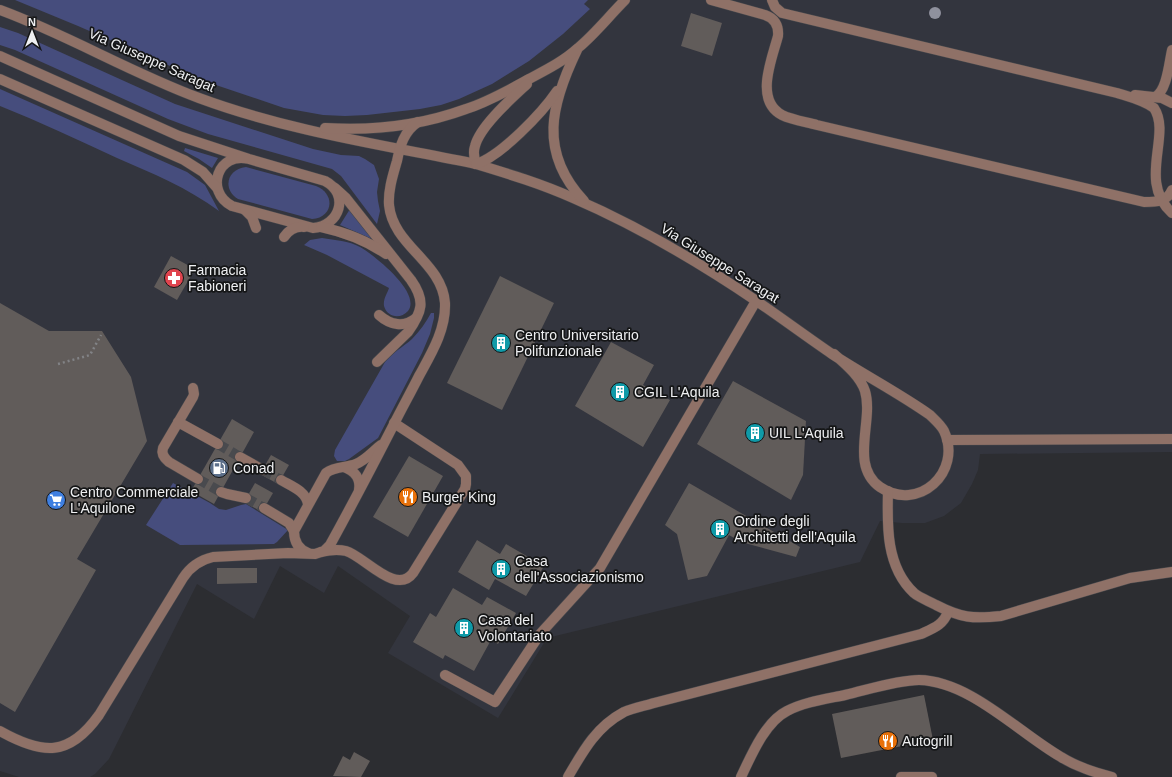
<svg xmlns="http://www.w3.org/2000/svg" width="1172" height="777" viewBox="0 0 1172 777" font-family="Helvetica,sans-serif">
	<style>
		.built { fill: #33353e }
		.green { fill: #464d7d }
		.building { fill: #615c5a }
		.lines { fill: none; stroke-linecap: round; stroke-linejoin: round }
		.minor-tunnel { stroke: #494a4e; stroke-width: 10; stroke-dasharray: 10 5; stroke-linecap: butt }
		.minor-casing { stroke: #47484c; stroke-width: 11 }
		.path { stroke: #828386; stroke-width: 2.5; stroke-dasharray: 2 3; stroke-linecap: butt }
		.minor { stroke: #8f7167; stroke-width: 10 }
		.tree { fill: #8f919d }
		.labels { text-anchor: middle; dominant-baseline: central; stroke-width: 3.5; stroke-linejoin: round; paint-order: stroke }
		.street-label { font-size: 14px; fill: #eff0f2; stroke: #151617 }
		.poi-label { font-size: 14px; fill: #eff0f2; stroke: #151617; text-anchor: start }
	</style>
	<rect width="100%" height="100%" fill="#2c2d31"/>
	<!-- built -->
	<path class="built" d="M0 0H1172V452L980 454 978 470 972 484 961 503 944 516 925 523H902L880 521 860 562 547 638 498 718 388 653 410 616 338 566 324 593 280 566 254 619 197 584 109 759 95 774 90 777H19L0 771Z"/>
	<!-- green -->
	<g class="green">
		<path d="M15 0H588L584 4 590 9 563 34 529 61 492 84 459 99 441 105 420 109 367 115 345 116 323 115 284 108 207 82 78 26Z"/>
		<path d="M0 27 18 33 175 104 313 149 341 155 359 156 365 159 374 165 379 179 377 192 378 201 380 211 377 224 341 176 332 169 208 134 168 119 15 50 0 45Z"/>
		<path d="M0 89 187 172 205 185 219 211C188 188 152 173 117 158 78 140 40 122 0 106Z"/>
		<path d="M185 148 218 158 212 168 199 159 184 151Z"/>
		<path d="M246 167 316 186C336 194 333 218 312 219L238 199C222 189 227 169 246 167Z"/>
		<path d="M350 209 373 237 372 239 340 225Z"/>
		<path d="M322 238C335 240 349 241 360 247 374 255 422 293 408 311 400 320 387 317 384 306 383 299 387 294 389 288L327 255 304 245 310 240Z"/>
		<path d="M431 313H434V318L430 334 422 353 378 438 349 459 345 461H337L334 456 335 450 385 362C393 352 403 347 412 339 420 331 426 322 431 313Z"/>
		<path d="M173 483 210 503 219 509 226 510 241 505 246 504 288 530 277 542 274 544 180 545 146 525Z"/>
	</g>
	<!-- building -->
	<g class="building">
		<path d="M691 13 722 23 712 56 681 46Z"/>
		<path d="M171 256 195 269 177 300 154 287Z"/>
		<path d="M500 276 554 303 502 410 447 383Z"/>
		<path d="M0 303 49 331H102L131 377 147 441 77 559 96 570 15 712 0 703Z"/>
		<path d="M611 342 654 365 643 385 670 400 643 447 575 406Z"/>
		<path d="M733 381 806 421 803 475 791 500 697 444Z"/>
		<path d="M232 419 254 432 214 504 191 491Z"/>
		<path d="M271 455 289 465 278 484 260 474Z"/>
		<path d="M409 456 443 476 408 537 373 517Z"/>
		<path d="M255 483 273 493 262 512 244 502Z"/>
		<path d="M689 483 800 547 796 557 741 542 729 535 707 576 688 580 677 534 665 525Z"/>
		<path d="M477 540 500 554 506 544 544 566 526 596 495 579 489 590 458 572Z"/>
		<path d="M217 568H257V583L217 584Z"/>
		<path d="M453 588 482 605 487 597 516 613 498 644 491 640 474 671 445 655 443 659 413 642 430 613 436 617Z"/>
		<path d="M924 695 933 740 841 758 832 714Z"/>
		<path d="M354 752 370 761 361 777 333 776 343 756 350 760Z"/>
	</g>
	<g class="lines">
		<!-- minor-tunnel -->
		<g class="minor-tunnel">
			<path d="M218 444 240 457"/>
			<path d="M263 470 281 480"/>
			<path d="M198 479 221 492"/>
			<path d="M246 498 264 508"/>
		</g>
		<!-- minor casing -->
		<g class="minor-casing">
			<g id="minor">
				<path d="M711 0 765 15C774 18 779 25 778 36 772 59 754 100 782 115 792 120 806 122 817 125L1144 202C1156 202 1167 202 1172 190"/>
				<path d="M772 0 775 7 782 13 1117 93C1130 97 1143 100 1154 108 1172 135 1137 181 1172 213"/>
				<path d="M0 10C68 35 131 73 199 98 288 131 383 145 476 164 509 174 542 184 573 198 638 226 699 262 758 302 783 319 807 337 832 354 864 375 899 393 930 415 935 420 941 425 944 431 963 472 918 513 880 487 849 465 874 421 865 391 860 376 845 364 834 354"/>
				<path d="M577 50C551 104 538 152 584 201"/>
				<path d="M0 56 179 136 249 159 325 181C350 194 340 226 313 228L232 206C204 191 218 151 249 159"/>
				<path d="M0 79 184 160 203 172 217 188"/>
				<path d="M1135 95 1162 98 1172 103"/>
				<path d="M1155 97C1167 91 1169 63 1172 50"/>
				<path d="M325 128C372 131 422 125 466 109 488 102 509 90 529 79 546 70 564 61 578 48 595 34 609 16 625 0"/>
				<path d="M476 164C474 158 473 152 475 146 480 126 512 98 527 84"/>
				<path d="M476 164C501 156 542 113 557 91"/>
				<path d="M335 188 346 198 411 280C426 301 422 312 408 332L377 362"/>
				<path d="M245 210 252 217 256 228"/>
				<path d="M321 227C344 232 366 240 386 254"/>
				<path d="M284 237C289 230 295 226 304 227"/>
				<path d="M379 315C390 325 404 328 416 318"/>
				<path d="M193 388 194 394 193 397 163 448C161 454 164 458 169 462L198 479"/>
				<path d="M178 422 218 444"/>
				<path d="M947 440 1172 439"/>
				<path d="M240 457 263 470"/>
				<path d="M344 467C355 471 361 479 359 490"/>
				<path d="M281 480C291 486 306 491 308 504"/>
				<path d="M888 491C887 526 886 567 914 593 920 598 929 601 936 605 961 618 973 619 1001 616L1130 578 1172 572"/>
				<path d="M221 492 227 494 246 498"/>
				<path d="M264 508 289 523 294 531"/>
				<path d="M321 552C329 550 338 549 346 551 364 556 396 596 413 573L465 489 466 484V476L458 465 394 423"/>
				<path d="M308 553C298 549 294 541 294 531L326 473C335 466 346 468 356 464 366 460 373 451 381 445"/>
				<path d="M445 675 495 702 540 634 600 568 756 301"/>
				<path d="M0 731C43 755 69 757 99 715L183 578C190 567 200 560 213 557L288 553 315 554 324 551 330 545C352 505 373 465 394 424 402 408 411 392 419 376 431 354 446 330 445 303 442 262 393 246 389 205 388 190 393 175 397 161 400 146 404 131 418 122"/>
				<path d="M568 777C583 751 596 727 624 712 633 708 644 706 654 703L921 634C934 628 943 625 948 612"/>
				<path d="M741 777C751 756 765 722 787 711 804 702 826 699 845 695 867 690 897 680 919 680 970 681 1019 733 1061 757 1077 767 1094 772 1112 777"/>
				<path d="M901 777H932"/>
			</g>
		</g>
		<!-- path -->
		<path class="path" d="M58 364 90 355 101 335"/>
		<!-- minor -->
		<use href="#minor" class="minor"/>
	</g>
	<!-- trees -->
	<circle class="tree" cx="935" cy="13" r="6"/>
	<!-- icons -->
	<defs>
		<g id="pharmacy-disc" transform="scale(1)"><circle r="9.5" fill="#e0444e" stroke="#151617"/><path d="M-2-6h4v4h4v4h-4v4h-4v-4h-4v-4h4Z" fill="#fff"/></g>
		<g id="building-disc" transform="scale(1)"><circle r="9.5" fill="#0f9aa8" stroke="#151617"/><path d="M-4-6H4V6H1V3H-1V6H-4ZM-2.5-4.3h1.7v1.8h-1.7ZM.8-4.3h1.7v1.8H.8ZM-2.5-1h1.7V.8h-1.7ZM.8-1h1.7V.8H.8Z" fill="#fff"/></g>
		<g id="fuel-disc" transform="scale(1)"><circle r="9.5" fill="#5c6f8a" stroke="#151617"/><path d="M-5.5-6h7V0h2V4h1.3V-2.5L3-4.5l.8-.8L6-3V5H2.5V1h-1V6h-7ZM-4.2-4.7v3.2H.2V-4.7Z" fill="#fff"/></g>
		<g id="restaurant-disc" transform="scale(1)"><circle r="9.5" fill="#e8710a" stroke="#151617"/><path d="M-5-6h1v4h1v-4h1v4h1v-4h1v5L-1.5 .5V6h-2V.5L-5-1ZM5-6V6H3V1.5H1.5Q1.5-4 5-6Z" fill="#fff"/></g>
		<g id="supermarket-disc" transform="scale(1)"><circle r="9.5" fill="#3f7fe0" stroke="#151617"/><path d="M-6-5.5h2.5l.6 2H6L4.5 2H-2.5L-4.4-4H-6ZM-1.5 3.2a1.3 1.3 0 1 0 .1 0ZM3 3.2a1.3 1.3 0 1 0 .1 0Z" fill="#fff"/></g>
	</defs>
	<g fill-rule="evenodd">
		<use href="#pharmacy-disc" x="174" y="278"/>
		<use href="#building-disc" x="501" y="343"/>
		<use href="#building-disc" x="620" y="392"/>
		<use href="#building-disc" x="755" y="433"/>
		<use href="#fuel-disc" x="219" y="468"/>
		<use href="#restaurant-disc" x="408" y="497"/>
		<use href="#supermarket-disc" x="56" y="500"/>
		<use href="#building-disc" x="720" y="529"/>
		<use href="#building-disc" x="501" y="569"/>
		<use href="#building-disc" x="464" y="628"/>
		<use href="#restaurant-disc" x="888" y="741"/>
	</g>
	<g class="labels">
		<!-- street labels -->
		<g class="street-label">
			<text transform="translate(152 60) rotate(24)">Via Giuseppe Saragat</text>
			<text transform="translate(720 263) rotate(32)">Via Giuseppe Saragat</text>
		</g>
		<!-- poi labels -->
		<g class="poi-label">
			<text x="188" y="270">Farmacia<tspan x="188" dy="16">Fabioneri</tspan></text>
			<text x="515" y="335">Centro Universitario<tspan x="515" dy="16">Polifunzionale</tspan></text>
			<text x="634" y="392">CGIL L'Aquila</text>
			<text x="769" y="433">UIL L'Aquila</text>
			<text x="233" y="468">Conad</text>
			<text x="70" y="492">Centro Commerciale<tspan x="70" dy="16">L'Aquilone</tspan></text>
			<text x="422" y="497">Burger King</text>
			<text x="734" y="521">Ordine degli<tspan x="734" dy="16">Architetti dell'Aquila</tspan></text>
			<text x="515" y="561">Casa<tspan x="515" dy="16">dell'Associazionismo</tspan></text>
			<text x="478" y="620">Casa del<tspan x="478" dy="16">Volontariato</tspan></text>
			<text x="902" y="741">Autogrill</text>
		</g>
	</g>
	<!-- north arrow -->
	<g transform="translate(32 32)" stroke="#151617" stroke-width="3" paint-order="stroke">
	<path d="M0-3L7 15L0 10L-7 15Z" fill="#eff0f2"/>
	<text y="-6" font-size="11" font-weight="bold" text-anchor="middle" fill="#eff0f2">N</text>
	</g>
</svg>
